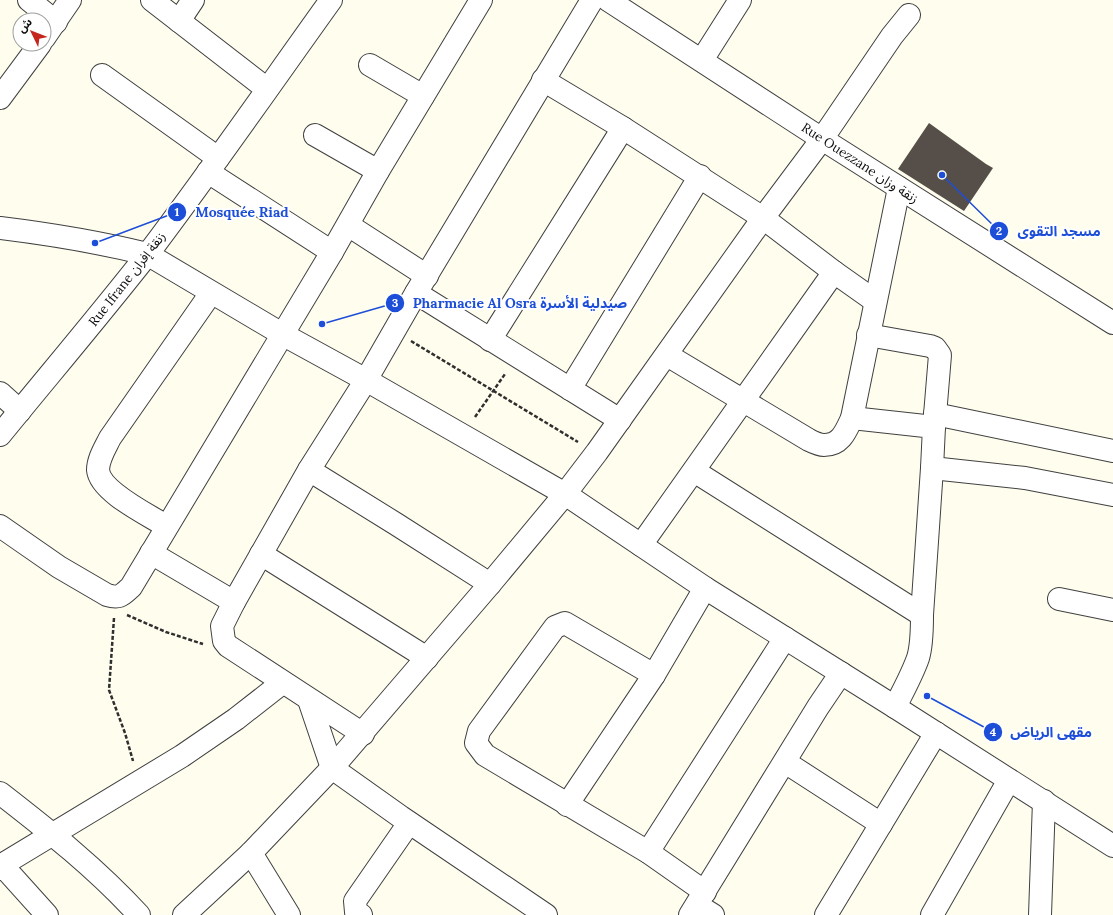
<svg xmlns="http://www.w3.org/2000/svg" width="1113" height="915" viewBox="0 0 1113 915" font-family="Lora,'Noto Sans Arabic',serif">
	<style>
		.building { fill: #564f49 }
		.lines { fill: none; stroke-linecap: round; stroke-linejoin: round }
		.minor-casing { stroke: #404040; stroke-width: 24 }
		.path { stroke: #2f2f2f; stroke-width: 2.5; stroke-dasharray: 4 2; stroke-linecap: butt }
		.minor { stroke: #fff; stroke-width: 22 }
		.labels { text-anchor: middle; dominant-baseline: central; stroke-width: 4; stroke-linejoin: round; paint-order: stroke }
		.street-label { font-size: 13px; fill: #0d0d0d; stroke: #fff }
		.leader { fill: none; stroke: #1d4ed8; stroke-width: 1.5 }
		.callout-dot { fill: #1d4ed8; stroke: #fff; stroke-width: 1.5 }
		.mark-label { font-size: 12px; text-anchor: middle; font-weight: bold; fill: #fff }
		.callout-label { font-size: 14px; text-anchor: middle; font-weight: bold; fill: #1d4ed8; stroke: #fff; stroke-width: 4; stroke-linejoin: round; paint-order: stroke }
	</style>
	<rect width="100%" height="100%" fill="#fffded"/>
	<!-- building -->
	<path class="building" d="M929 123 986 164 993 168 964 211 898 169Z"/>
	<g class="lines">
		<!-- minor casing -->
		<g class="minor-casing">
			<g id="minor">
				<path d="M29 0 56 22"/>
				<path d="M152 0 267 89"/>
				<path d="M608 0 822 139 1113 323"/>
				<path d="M179 21 193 0"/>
				<path d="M44 38 70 0"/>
				<path d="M702 60 740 0"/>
				<path d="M370 65 423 96"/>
				<path d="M102 75 218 158"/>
				<path d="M0 98 40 44"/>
				<path d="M623 128 763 218 834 272"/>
				<path d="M315 135 378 171"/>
				<path d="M208 172 332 252"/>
				<path d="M348 225 427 276"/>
				<path d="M0 228C49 234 98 242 147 254L282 334 366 380 565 494 705 588 895 707 1113 846"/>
				<path d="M416 293 620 420"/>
				<path d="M868 335 930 346 935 348 940 355 934 427"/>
				<path d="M490 340 623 128 543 80"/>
				<path d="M667 355 809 440C813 442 819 445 824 445 841 445 846 431 852 418L899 188"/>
				<path d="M570 389 700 176"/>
				<path d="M0 393 20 411"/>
				<path d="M935 414 1113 451"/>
				<path d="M0 435C49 375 99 316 147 255 210 172 270 85 331 0"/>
				<path d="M932 468 1025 478 1113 495"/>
				<path d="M309 470 396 524 490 584"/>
				<path d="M694 471 922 615 932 468 934 427 852 418"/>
				<path d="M0 526 59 567 107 595C120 599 122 595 131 587L332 252 378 171 481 0"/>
				<path d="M166 526C149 515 100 492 98 470 98 459 105 448 110 438L211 293"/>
				<path d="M641 545 834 272 875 301"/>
				<path d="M151 553 234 602"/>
				<path d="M261 554 427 658"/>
				<path d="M1059 599 1113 610"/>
				<path d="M654 675 565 623 555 627 479 731 476 743 485 755 648 852 705 892"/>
				<path d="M309 700 332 768 401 817 546 915"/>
				<path d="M895 707C903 691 912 675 918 658 922 645 922 629 922 615"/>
				<path d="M363 734 228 646 224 641 222 626 234 602 309 470 366 380 416 293 592 0"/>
				<path d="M785 762 881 824"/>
				<path d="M0 793C49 831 97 869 139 915"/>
				<path d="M567 805 654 675 705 588"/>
				<path d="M648 852 785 638"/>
				<path d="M251 853 289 915"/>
				<path d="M2 865 47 915"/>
				<path d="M0 866 182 756 236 719 282 683"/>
				<path d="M697 905 713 915"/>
				<path d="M184 915 251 853 332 768 490 584 565 494 597 452 763 218 822 139 892 36 909 15"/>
				<path d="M361 915 356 912 355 901 409 823"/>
				<path d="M690 915 818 707 841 673"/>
				<path d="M826 915 936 733"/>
				<path d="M932 915 1009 780"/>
				<path d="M1040 915 1044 801"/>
			</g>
		</g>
		<!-- path -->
		<g class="path">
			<path d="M411 341 578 442"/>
			<path d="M475 417 505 374"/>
			<path d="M127 615 166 632 203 644"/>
			<path d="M114 618 109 690 125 733 133 761"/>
		</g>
		<!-- minor -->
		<use href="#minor" class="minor"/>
	</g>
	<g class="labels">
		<!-- street labels -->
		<g class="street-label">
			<text transform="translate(860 163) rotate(33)">Rue Ouezzane زنقة وزان</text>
			<text transform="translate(127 279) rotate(-52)">Rue Ifrane زنقة إفران</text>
		</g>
	</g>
	<!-- callouts -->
	<path class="leader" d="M95 243L177 212M942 175L999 231M322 324L395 303M927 696L993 732"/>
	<g class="callout-dot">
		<circle cx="95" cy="243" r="4"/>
		<circle cx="942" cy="175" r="4"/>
		<circle cx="322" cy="324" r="4"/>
		<circle cx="927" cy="696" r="4"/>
		<circle cx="177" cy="212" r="10"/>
		<circle cx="999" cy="231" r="10"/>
		<circle cx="395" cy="303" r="10"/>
		<circle cx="993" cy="732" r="10"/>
	</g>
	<g class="mark-label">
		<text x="177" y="216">1</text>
		<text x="999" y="235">2</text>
		<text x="395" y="307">3</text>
		<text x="993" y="736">4</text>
	</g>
	<g class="callout-label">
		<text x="242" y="217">Mosquée Riad</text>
		<text x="1059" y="236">مسجد التقوى</text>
		<text x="520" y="308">Pharmacie Al Osra صيدلية الأسرة</text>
		<text x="1051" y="737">مقهى الرياض</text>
	</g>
	<!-- north arrow -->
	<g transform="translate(32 32) rotate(313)"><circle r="19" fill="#ffffff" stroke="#9e9e9e"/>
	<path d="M0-3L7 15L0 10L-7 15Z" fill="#c5251d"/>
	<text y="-6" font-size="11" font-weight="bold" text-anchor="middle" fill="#0d0d0d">ش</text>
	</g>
</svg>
